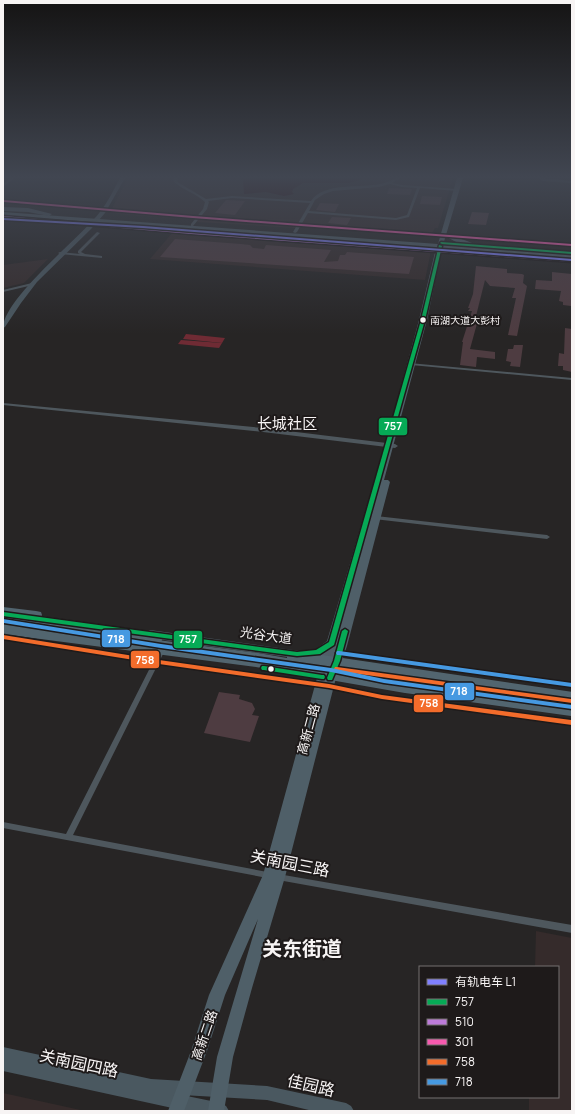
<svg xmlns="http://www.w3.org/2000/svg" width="575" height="1114" viewBox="0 0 575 1114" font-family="Manrope,'Noto Sans SC',sans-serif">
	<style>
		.built { fill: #352b2b }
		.green { fill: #6f2b34 }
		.water { fill: #2b030a }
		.building { fill: #4e3c41 }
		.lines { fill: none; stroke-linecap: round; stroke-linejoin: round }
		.street { fill: #4e575d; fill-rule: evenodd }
		.secondary { fill: #4a5860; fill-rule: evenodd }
		.primary { fill: #4f5f68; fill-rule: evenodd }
		.highway { fill: #52656f; fill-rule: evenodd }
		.highway-bridge { stroke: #52656f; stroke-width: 14 }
		.bus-1-casing { stroke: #1e1a1a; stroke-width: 3 }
		.bus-2-casing { stroke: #1e1a1a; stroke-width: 3 }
		.bus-3-casing { stroke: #1e1a1a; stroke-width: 3 }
		.bus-4-casing { stroke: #1e1a1a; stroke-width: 3 }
		.bus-5-casing { stroke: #1e1a1a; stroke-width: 3 }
		.bus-1 { fill: #06aa56; fill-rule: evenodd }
		.bus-2 { fill: #bd7bd9; fill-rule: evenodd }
		.bus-3 { fill: #f75aaf; fill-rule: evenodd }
		.bus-4 { fill: #f36c2b; fill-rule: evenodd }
		.bus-5 { fill: #4699e1; fill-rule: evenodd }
		.tram-1-casing { stroke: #1e1a1a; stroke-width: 3 }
		.tram-1 { fill: #8080ff; fill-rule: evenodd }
		.bus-dot { fill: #f7f4f4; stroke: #1e1a1a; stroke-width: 1.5 }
		.labels { text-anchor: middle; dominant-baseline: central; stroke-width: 4; stroke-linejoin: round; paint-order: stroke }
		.far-bus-label { font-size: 10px; fill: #f7f4f4; stroke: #1e1a1a; text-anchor: start }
		.street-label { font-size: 13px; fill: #f7f4f4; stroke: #1e1a1a }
		.quarter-label { font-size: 15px; fill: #f7f4f4; stroke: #1e1a1a }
		.near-street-label { font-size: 16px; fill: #f7f4f4; stroke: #1e1a1a }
		.near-district-label { font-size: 20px; font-weight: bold; fill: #f7f4f4; stroke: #1e1a1a }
		.line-badge { stroke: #1e1a1a; stroke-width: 1.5 }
		.badge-label { font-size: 11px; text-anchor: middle; font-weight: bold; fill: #fff }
	</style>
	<rect width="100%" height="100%" fill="#272525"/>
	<!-- built -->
	<g class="built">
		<path d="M128 178H453L438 228H435L431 235 425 236 297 227 296 228 197 222 198 220 119 214 110 212Z"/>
		<path d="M173 232 251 237 278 242 425 251 430 253V256L425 280 150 259Z"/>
		<path d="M48 259 24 283 3 288V265Z"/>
		<path d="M536 931 572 938V1111H529V1097H558V967H535Z"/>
		<path d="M3 1093 85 1111H3Z"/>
	</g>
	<!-- green -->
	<g class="green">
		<path d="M186 334 225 338 222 343 183 339Z"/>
		<path d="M181 340 222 343 219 348 178 344Z"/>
	</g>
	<!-- water -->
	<path class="water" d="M246 178H359L360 180 349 183H303L293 189 292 192 294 194 284 196 266 192 244 194 243 181Z"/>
	<!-- building -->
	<g class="building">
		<path d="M389 188 412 189 410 195 387 194Z"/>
		<path d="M422 196 442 197 440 205 420 204Z"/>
		<path d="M226 200 245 201 235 215 215 213Z"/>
		<path d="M320 203 339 204 335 212 316 210Z"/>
		<path d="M472 212 489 213 486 225 468 224Z"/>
		<path d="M332 217 351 218 347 225 328 223Z"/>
		<path d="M175 239 241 244 250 245 253 248 264 249 266 245 331 250 324 262 338 261 340 255H345L347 252 414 257 409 274 160 257Z"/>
		<path d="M476 266 507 269V273L522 274 524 275 523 283 527 286 517 336 508 335 516 298H512L515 288 490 286 485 280 475 320H478L470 349 495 352V359L477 357 476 367 460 365 463 342H462L472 311H468L470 308H468L473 294Z"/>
		<path d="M552 272 572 274 571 306 563 305V302L559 301 561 291 535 289 536 280 552 281Z"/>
		<path d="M565 328 572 329V372L563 370V366H558L559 353 564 354Z"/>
		<path d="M514 345H523L520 367 510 366 511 362 506 361 508 349H513Z"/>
		<path d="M219 692 240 695 239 699 252 703 255 709 252 715 259 716 250 742 204 733Z"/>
	</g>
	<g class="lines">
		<!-- street -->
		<g class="street">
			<path d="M11 178H14L3 187V184Z"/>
			<path d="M174 178H178L177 181 179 183 206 199 232 196 311 201C323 182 361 188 380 184 387 183 393 178 400 178L392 183 402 185 457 189 459 190 457 191 420 188 409 217 396 220 308 213 297 232 295 233 293 232 310 203 232 198 208 201 209 202 207 209 193 226H191V224L203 209 205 202C196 193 182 190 173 181ZM390 184 402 187 417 188 407 215 396 218 309 211 315 200 324 194 333 191 379 187Z"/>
			<path d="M97 232 100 233 81 252 85 254 102 256V258L60 254 58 253 60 252 80 254 78 253V251Z"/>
			<path d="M32 283 34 284 33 285 3 292V290Z"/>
			<path d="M409 363 572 378V380L411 365 409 364Z"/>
			<path d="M3 403 263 428 395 444 398 446 395 448 263 432 3 405Z"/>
			<path d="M376 516 547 535 550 537 547 539 374 519 373 518Z"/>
			<path d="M158 652H162L163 654 73 835 278 874 572 925V933L278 880 3 828V822L66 834Z"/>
		</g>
		<!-- secondary -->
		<g class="secondary">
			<path d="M120 178H125L105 213 91 229 37 282 21 303 5 327 3 328C3 299 80 238 100 212 108 202 114 189 120 178Z"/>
			<path d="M540 178 572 181V183L542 181Z"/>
			<path d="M3 207 28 208 52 214 49 216 28 212 3 211Z"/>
			<path d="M3 215 33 216 36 218 33 220 3 219Z"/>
			<path d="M3 1047 151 1079 267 1086 346 1103 351 1106 354 1111H313L267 1100 182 1095 221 1103 226 1106 229 1111H186L3 1071Z"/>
		</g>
		<!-- primary -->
		<g class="primary">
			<path d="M457 178H463L443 245 572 254V258L442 248 427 320 384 480H388L390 482 347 646 336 678 285 877 252 988 233 1057 224 1111H208L217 1057 258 919 225 995 207 1051 184 1111H168L191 1051 209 995 263 875 323 656 302 659 150 638 146 636 145 634 146 632 150 630 300 651 316 649 327 641 385 445 419 320 436 248 3 216V212L438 244Z"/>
			<path d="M447 235C450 235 471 242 474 244L471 246 456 242 447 237Z"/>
		</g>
		<!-- highway -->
		<path class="highway" d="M3 607 36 611 41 612 42 615 41 618 36 619 3 615Z"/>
		<!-- highway-bridge -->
		<g class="highway-bridge">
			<path d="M3 618 155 639"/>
			<path d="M3 627 257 660 406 686 572 709"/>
			<path d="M294 658 572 699"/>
		</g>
		<!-- bus-1 casing -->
		<g class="bus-1-casing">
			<g id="bus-1">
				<path d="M441 242 572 252V254L442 244 440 243Z"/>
				<path d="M439 245 442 246 425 320 334 645 320 654 297 656 3 616V612L297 652 316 650 329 642 421 320Z"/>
				<path d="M345 629 348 631 340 661 332 680H328L327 678 334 661 342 631Z"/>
				<path d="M262 666H264L322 675H324L325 677 324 679H322L264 670H262L261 668Z"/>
			</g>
		</g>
		<!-- bus-2 casing -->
		<g class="bus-2-casing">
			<path id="bus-2" d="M3 216 191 232 571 260H572V262L191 234 3 218Z"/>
		</g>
		<!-- bus-3 casing -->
		<g class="bus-3-casing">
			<path id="bus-3" d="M3 200 193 216 572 244V246L193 218 4 202Z"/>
		</g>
		<!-- bus-4 casing -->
		<g class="bus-4-casing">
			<g id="bus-4">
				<path d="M3 635 159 660 329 684 382 695 571 720 572 721V725L382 699 329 688 159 664 3 639Z"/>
				<path d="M335 667H337L571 699H572V703L337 671H335L334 669Z"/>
			</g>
		</g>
		<!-- bus-5 casing -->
		<g class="bus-5-casing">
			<g id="bus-5">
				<path d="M3 619 161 644 331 668 384 679 572 705V709L384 683 331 672 161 648 4 623H3Z"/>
				<path d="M337 651H339L572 683V687L339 655H337L336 653Z"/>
			</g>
		</g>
		<!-- bus-1 -->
		<use href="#bus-1" class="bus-1"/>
		<!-- bus-2 -->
		<use href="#bus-2" class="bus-2"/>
		<!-- bus-3 -->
		<use href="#bus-3" class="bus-3"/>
		<!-- bus-4 -->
		<use href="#bus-4" class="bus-4"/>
		<!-- bus-5 -->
		<use href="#bus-5" class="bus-5"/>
		<!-- tram-1 casing -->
		<g class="tram-1-casing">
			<path id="tram-1" d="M3 218 143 226 572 259V261L143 228 3 220Z"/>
		</g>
		<!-- tram-1 -->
		<use href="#tram-1" class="tram-1"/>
	</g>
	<!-- sky -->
	<linearGradient id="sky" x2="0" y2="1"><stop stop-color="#151414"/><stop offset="0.53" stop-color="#414651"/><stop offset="1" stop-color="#414651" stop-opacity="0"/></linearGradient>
	<rect width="575" height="334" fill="url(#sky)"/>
	<!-- markers -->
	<g class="bus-dot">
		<circle cx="423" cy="320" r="3.5"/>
		<circle cx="271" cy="669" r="3.5"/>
	</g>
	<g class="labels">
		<!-- far-bus labels -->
		<g class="far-bus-label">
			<text x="430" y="320">南湖大道大彭村</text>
		</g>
		<!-- street labels -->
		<g class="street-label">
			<text transform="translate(266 635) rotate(8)">光谷大道</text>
			<text transform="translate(308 729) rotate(-75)">高新二路</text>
			<text transform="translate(204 1035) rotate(-71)">高新二路</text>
		</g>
		<!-- quarter labels -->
		<g class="quarter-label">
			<text x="287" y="423">长城社区</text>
		</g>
		<!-- near-street labels -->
		<g class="near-street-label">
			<text transform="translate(290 863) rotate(11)">关南园三路</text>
			<text transform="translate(79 1063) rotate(12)">关南园四路</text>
			<text transform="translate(311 1085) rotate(13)">佳园路</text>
		</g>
		<!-- near-district labels -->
		<g class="near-district-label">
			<text x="302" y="948">关东街道</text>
		</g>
	</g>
	<g class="line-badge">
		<rect x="378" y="417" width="30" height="19" rx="4" fill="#06aa56"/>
		<rect x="101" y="629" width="30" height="19" rx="4" fill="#4699e1"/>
		<rect x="173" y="630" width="30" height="19" rx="4" fill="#06aa56"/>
		<rect x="130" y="650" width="30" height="19" rx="4" fill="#f36c2b"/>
		<rect x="444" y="682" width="31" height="19" rx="4" fill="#4699e1"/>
		<rect x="413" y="694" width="31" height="19" rx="4" fill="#f36c2b"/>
	</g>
	<g class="badge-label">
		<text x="393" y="430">757</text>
		<text x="116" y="643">718</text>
		<text x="188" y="643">757</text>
		<text x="145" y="664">758</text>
		<text x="459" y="695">718</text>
		<text x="429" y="707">758</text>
	</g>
	<!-- border -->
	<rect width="575" height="1114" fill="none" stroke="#f7f4f4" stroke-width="8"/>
	<!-- legend -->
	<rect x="419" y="966" width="140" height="132" fill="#1e1a1a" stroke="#757171"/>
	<rect x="427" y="979" width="20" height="6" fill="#8080ff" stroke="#757171"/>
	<text x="455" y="986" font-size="12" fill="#f7f4f4">有轨电车 L1</text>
	<rect x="427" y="999" width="20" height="6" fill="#06aa56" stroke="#757171"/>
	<text x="455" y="1006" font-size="12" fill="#f7f4f4">757</text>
	<rect x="427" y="1019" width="20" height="6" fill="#bd7bd9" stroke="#757171"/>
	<text x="455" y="1026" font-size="12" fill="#f7f4f4">510</text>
	<rect x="427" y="1039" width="20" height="6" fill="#f75aaf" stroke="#757171"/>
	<text x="455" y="1046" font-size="12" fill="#f7f4f4">301</text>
	<rect x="427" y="1059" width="20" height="6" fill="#f36c2b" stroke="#757171"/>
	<text x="455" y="1066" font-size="12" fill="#f7f4f4">758</text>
	<rect x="427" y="1079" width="20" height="6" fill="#4699e1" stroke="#757171"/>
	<text x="455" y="1086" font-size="12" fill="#f7f4f4">718</text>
</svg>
